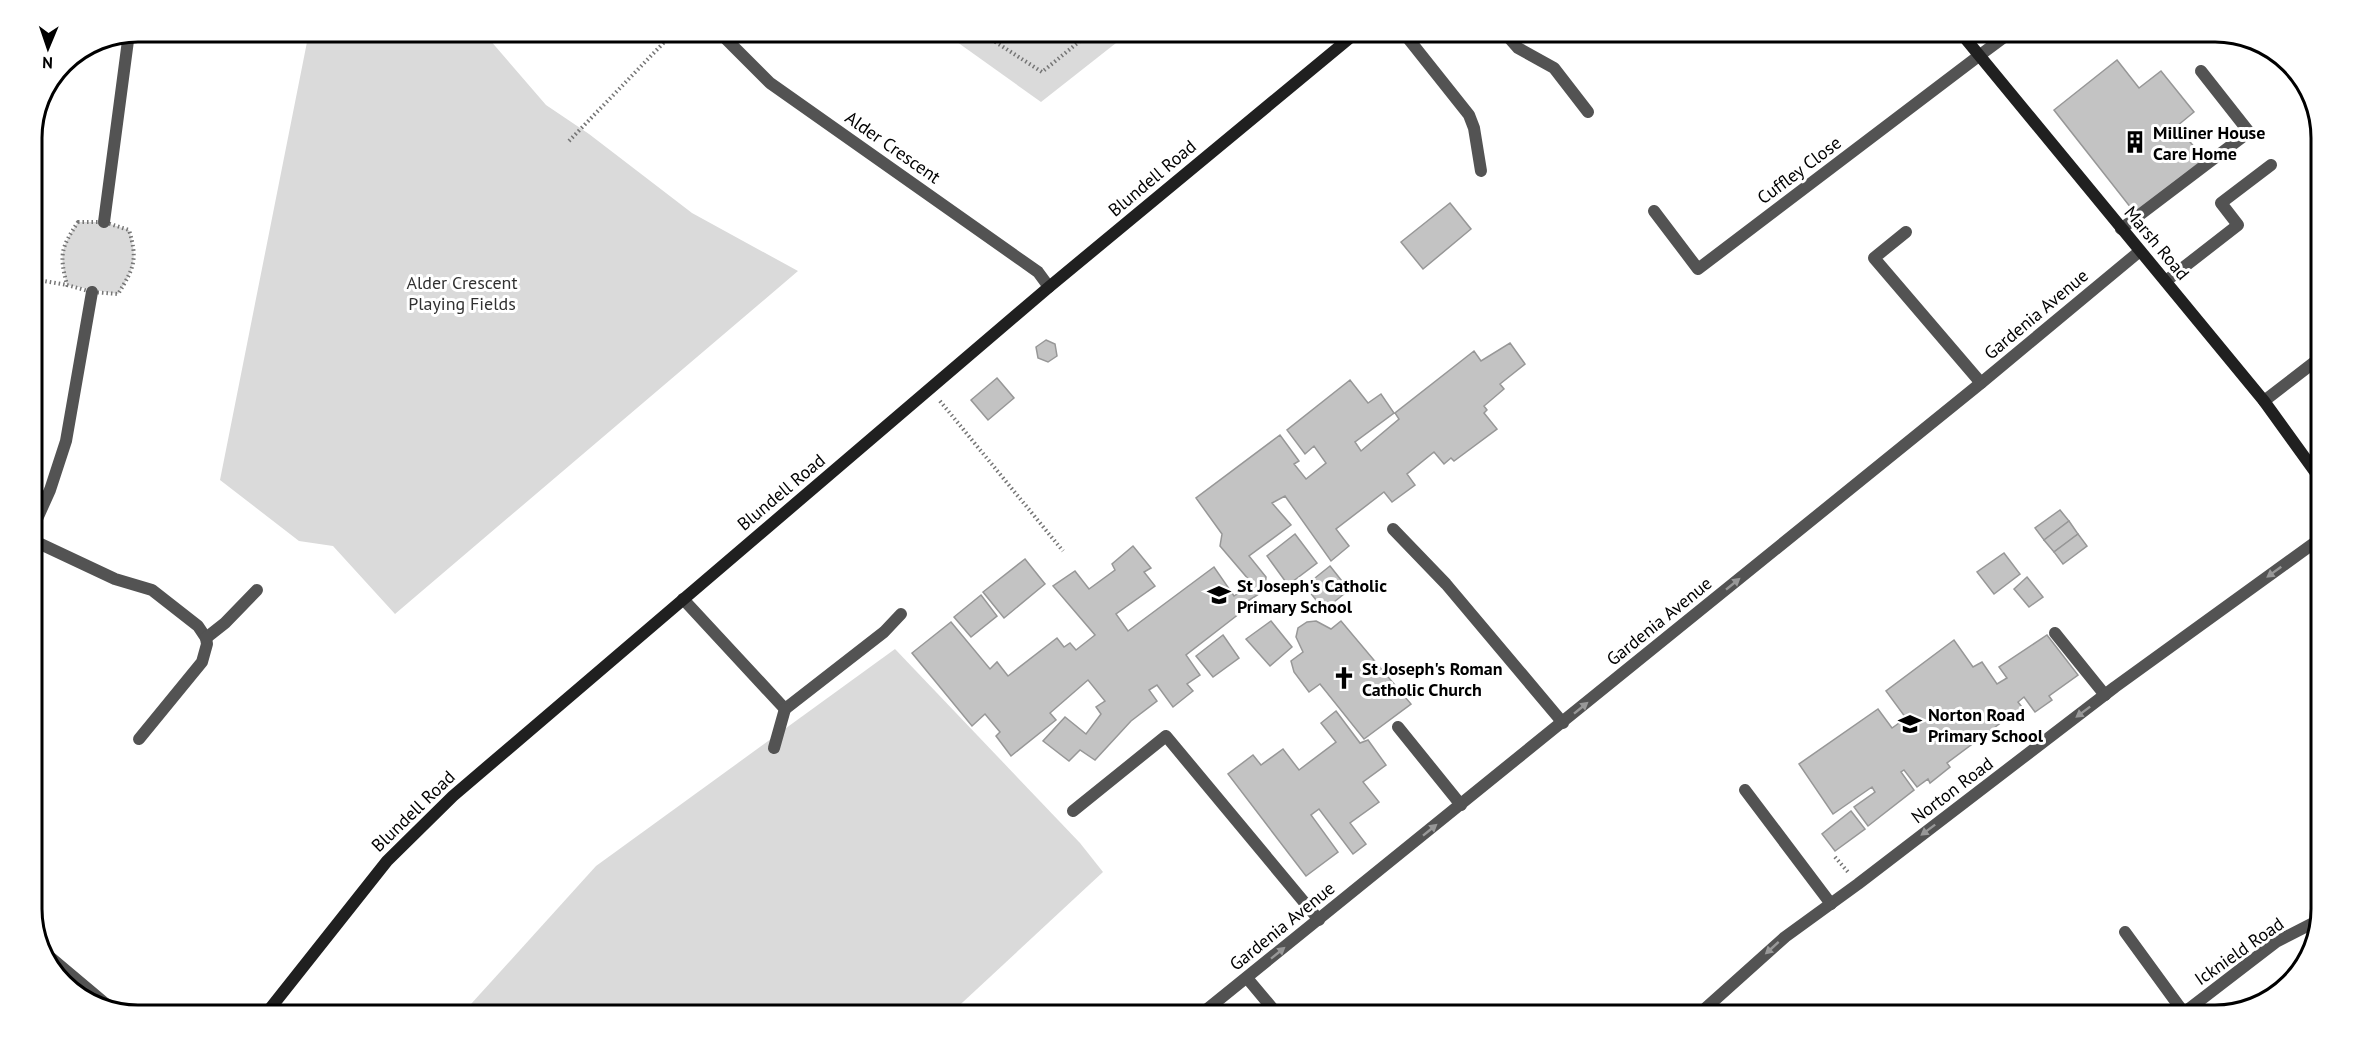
<svg xmlns="http://www.w3.org/2000/svg" width="2353" height="1047" viewBox="0 0 2353 1047" font-family="'PT Sans',sans-serif">
	<style>
		.green { fill: #dadada }
		.building { fill: #c3c3c3; stroke: #979797; stroke-width: 1.5 }
		.lines { fill: none; stroke-linecap: round; stroke-linejoin: round }
		.path { stroke: #757575; stroke-width: 4; stroke-dasharray: 1.5 3; stroke-linecap: butt }
		.lane { stroke: #535353; stroke-width: 12 }
		.street { stroke: #535353; stroke-width: 12 }
		.secondary { stroke: #202020; stroke-width: 12 }
		.oneway { fill: #989898 }
		.labels { text-anchor: middle; dominant-baseline: central; stroke-width: 6; stroke-linejoin: round; paint-order: stroke }
		.poi-label { font-size: 18px; font-weight: bold; fill: #000; stroke: #fff; text-anchor: start }
		.street-label { font-size: 18px; fill: #000; stroke: #fff }
		.park-label { font-size: 18px; fill: #313131; stroke: #fff }
		.rim { fill: none; stroke: #000; stroke-width: 3 }
	</style>
	<rect width="100%" height="100%" fill="#fff"/>
	<!-- green -->
	<g class="green">
		<path d="M309 32H483L546 105 589 134 692 213 798 271 395 614 333 546 299 541 220 480Z"/>
		<path d="M943 32H1130L1041 102Z"/>
		<path d="M78 222H104L129 230C138 260 134 268 118 294L67 285C59 254 61 248 78 222Z"/>
		<path d="M895 649 1080 843 1103 872 949 1015H461L596 866Z"/>
	</g>
	<!-- building -->
	<g class="building">
		<path d="M2117 60 2139 88 2161 71 2194 112 2177 126 2204 159 2135 213 2054 110Z"/>
		<path d="M1450 203 1471 229 1423 269 1401 242Z"/>
		<path d="M1046 340 1055 344 1057 356 1048 362 1038 358 1036 347Z"/>
		<path d="M1510 343 1525 364 1500 384 1504 389 1484 406 1487 410 1484 413 1497 429 1454 461 1451 458 1444 464 1434 452 1407 474 1415 485 1392 502 1384 492 1336 529 1349 546 1331 561 1285 496 1272 503 1291 525 1249 556 1266 577 1265 590 1240 606 1244 610 1186 655 1200 675 1187 684 1193 691 1173 707 1157 685 1149 690 1157 701 1131 721 1095 760 1080 750 1069 761 1043 741 1065 717 1086 734 1101 714 1096 707 1105 701 1088 680 1050 713 1056 720 1011 756 996 736 1000 732 985 714 972 726 912 653 951 622 990 669 997 662 1008 676 1057 638 1064 647 1070 643 1076 650 1095 635 1053 586 1075 571 1089 589 1115 570 1112 564 1133 546 1151 568 1144 572 1155 586 1116 614 1128 631 1214 567 1234 596 1246 588 1249 580 1220 546 1222 534 1196 498 1280 435 1299 461 1294 464 1306 479 1326 463 1314 446 1305 454 1287 430 1350 380 1368 403 1381 394 1394 413 1355 442 1361 451 1399 419 1395 413 1474 351 1481 361Z"/>
		<path d="M997 378 1014 398 988 420 971 400Z"/>
		<path d="M2060 510 2069 521 2044 540 2035 528Z"/>
		<path d="M2069 521 2078 534 2054 552 2044 540Z"/>
		<path d="M1295 534 1317 563 1288 585 1267 556Z"/>
		<path d="M2078 534 2087 546 2063 564 2054 552Z"/>
		<path d="M2004 553 2020 574 1994 594 1977 572Z"/>
		<path d="M1025 559 1045 584 1004 618 983 592Z"/>
		<path d="M1330 566 1349 590 1324 610 1305 586Z"/>
		<path d="M2027 577 2043 597 2029 607 2014 589Z"/>
		<path d="M981 595 997 616 971 637 954 617Z"/>
		<path d="M1271 621 1292 647 1270 666 1246 639Z"/>
		<path d="M1316 621 1331 629 1341 621 1411 704 1364 739 1320 684 1309 692 1294 672 1291 661 1303 652 1296 637 1298 628 1307 622Z"/>
		<path d="M1223 635 1239 658 1213 677 1196 656Z"/>
		<path d="M2047 635 2078 675 2049 696 2052 700 2035 712 2024 697 2018 702 2025 711 2009 723 2006 719 1947 763 1950 767 1930 783 1928 779 1917 787 1904 770 1901 772 1914 790 1868 826 1854 807 1875 792 1872 787 1833 814 1799 764 1878 709 1892 728 1906 718 1886 691 1954 640 1973 667 1982 662 1997 684 2007 678 1999 667Z"/>
		<path d="M1336 711 1360 743 1368 740 1386 765 1363 782 1379 802 1350 823 1366 844 1353 854 1319 809 1311 815 1338 852 1306 876 1228 774 1253 755 1261 765 1283 749 1299 770 1336 742 1321 723Z"/>
		<path d="M1851 811 1865 829 1835 851 1822 834Z"/>
	</g>
	<g class="lines">
		<!-- path -->
		<g class="path">
			<path d="M980 32 1042 72 1091 32"/>
			<path d="M569 141 674 32"/>
			<path d="M78 222H104L129 230C138 260 134 268 118 294L92 292 67 285C59 254 61 248 78 222Z"/>
			<path d="M32 279 67 285"/>
			<path d="M940 401 1063 551"/>
			<path d="M1835 857 1848 872"/>
		</g>
		<!-- lane -->
		<g class="lane">
			<path d="M1403 32 1469 115 1474 128 1481 171"/>
			<path d="M1980 55 2011 32"/>
			<path d="M2121 229 2249 132 2201 71"/>
			<path d="M1906 232 1874 258 1981 383"/>
			<path d="M2166 281 2238 225 2221 203 2271 165"/>
			<path d="M1393 529 1446 584 1563 723"/>
			<path d="M683 599 785 709 884 632 901 614"/>
			<path d="M2055 633 2105 695"/>
			<path d="M1398 727 1461 805"/>
			<path d="M774 748 785 709"/>
			<path d="M1745 790 1831 904"/>
			<path d="M1073 811 1166 736 1319 920"/>
			<path d="M2125 932 2184 1013"/>
		</g>
		<!-- street -->
		<g class="street">
			<path d="M719 32 770 83 1038 272 1049 287"/>
			<path d="M1504 32 1518 48 1554 68 1588 112"/>
			<path d="M1654 211 1698 269 1980 55"/>
			<path d="M104 222 129 33"/>
			<path d="M2264 401 2321 357"/>
			<path d="M32 530 50 490 66 441 92 292"/>
			<path d="M32 540 115 579 152 590 198 626 206 638 207 644 202 662 139 739"/>
			<path d="M206 638 225 623 257 590"/>
			<path d="M44 952 113 1010"/>
			<path d="M1247 978 1278 1015"/>
			<path d="M1200 1015 1981 383 2140 251"/>
			<path d="M1698 1015 1785 937 1858 884 2115 687 2321 538"/>
			<path d="M2181 1015 2276 942 2319 920"/>
		</g>
		<!-- secondary -->
		<g class="secondary">
			<path d="M1960 32 2264 401 2321 480"/>
			<path d="M265 1015 387 861 453 796 1049 287 1357 32"/>
		</g>
	</g>
	<!-- one-way arrows -->
	<defs><path id="oneway-solid" d="M-6-.8H1V-3.2L6.5 0L1 3.2V.8H-6Z" transform="scale(1.5)"/></defs>
	<g class="oneway">
		<use href="#oneway-solid" transform="translate(2274 572) rotate(144)"/>
		<use href="#oneway-solid" transform="translate(1733 584) rotate(-39)"/>
		<use href="#oneway-solid" transform="translate(1581 708) rotate(-39)"/>
		<use href="#oneway-solid" transform="translate(2083 712) rotate(143)"/>
		<use href="#oneway-solid" transform="translate(1430 830) rotate(-39)"/>
		<use href="#oneway-solid" transform="translate(1928 830) rotate(143)"/>
		<use href="#oneway-solid" transform="translate(1772 948) rotate(138)"/>
		<use href="#oneway-solid" transform="translate(1278 953) rotate(-39)"/>
	</g>
	<!-- icons -->
	<defs>
		<g id="building-bare" transform="scale(1.8)"><path d="M-4-6H4V6H1V3H-1V6H-4ZM-2.5-4.3h1.7v1.8h-1.7ZM.8-4.3h1.7v1.8H.8ZM-2.5-1h1.7V.8h-1.7ZM.8-1h1.7V.8H.8Z" fill="#000" stroke="#fff" stroke-width="2.5" paint-order="stroke"/></g>
		<g id="school-bare" transform="scale(1.8)"><path d="M0-5L7-2L0 1L-7-2ZM-4 1L0 2.5L4 1V4Q0 6-4 4Z" fill="#000" stroke="#fff" stroke-width="2.5" paint-order="stroke"/></g>
		<g id="church-bare" transform="scale(1.8)"><path d="M-1.2-6h2.4v3.5h3.3v2.4h-3.3V6h-2.4V-.1h-3.3v-2.4h3.3Z" fill="#000" stroke="#fff" stroke-width="2.5" paint-order="stroke"/></g>
	</defs>
	<g fill-rule="evenodd">
		<use href="#building-bare" x="2135" y="142"/>
		<use href="#school-bare" x="1219" y="595"/>
		<use href="#church-bare" x="1344" y="678"/>
		<use href="#school-bare" x="1910" y="724"/>
	</g>
	<g class="labels">
		<!-- poi labels -->
		<g class="poi-label">
			<text x="2153" y="132">Milliner House<tspan x="2153" dy="21">Care Home</tspan></text>
			<text x="1237" y="585">St Joseph's Catholic<tspan x="1237" dy="21">Primary School</tspan></text>
			<text x="1362" y="668">St Joseph's Roman<tspan x="1362" dy="21">Catholic Church</tspan></text>
			<text x="1928" y="714">Norton Road<tspan x="1928" dy="21">Primary School</tspan></text>
		</g>
		<!-- street labels -->
		<g class="street-label">
			<text transform="translate(893 147) rotate(35)">Alder Crescent</text>
			<text transform="translate(1799 170) rotate(-37)">Cuffley Close</text>
			<text transform="translate(1152 178) rotate(-40)">Blundell Road</text>
			<text transform="translate(2157 243) rotate(50)">Marsh Road</text>
			<text transform="translate(2036 314) rotate(-40)">Gardenia Avenue</text>
			<text transform="translate(781 492) rotate(-40)">Blundell Road</text>
			<text transform="translate(1659 621) rotate(-39)">Gardenia Avenue</text>
			<text transform="translate(1952 790) rotate(-37)">Norton Road</text>
			<text transform="translate(413 811) rotate(-44)">Blundell Road</text>
			<text transform="translate(1282 926) rotate(-39)">Gardenia Avenue</text>
			<text transform="translate(2239 951) rotate(-35)">Icknield Road</text>
		</g>
		<!-- park labels -->
		<g class="park-label">
			<text x="462" y="282">Alder Crescent<tspan x="462" dy="21">Playing Fields</tspan></text>
		</g>
	</g>
	<!-- crop -->
	<path d="M0 0H2353V1047H0ZM138 42H2215A96 96 0 0 1 2311 138V909A96 96 0 0 1 2215 1005H138A96 96 0 0 1 42 909V138A96 96 0 0 1 138 42Z" fill="#fff" fill-rule="evenodd"/>
	<path class="rim" d="M138 42H2215A96 96 0 0 1 2311 138V909A96 96 0 0 1 2215 1005H138A96 96 0 0 1 42 909V138A96 96 0 0 1 138 42Z"/>
	<!-- north arrow -->
	<g transform="translate(48 48) rotate(182)" stroke="#ffffff" stroke-width="4.5" paint-order="stroke">
	<path d="M0-4.5L10 22L0 15L-10 22Z" fill="#000000"/>
	<text y="-9" font-size="16" font-weight="bold" text-anchor="middle" fill="#000000">N</text>
	</g>
</svg>
